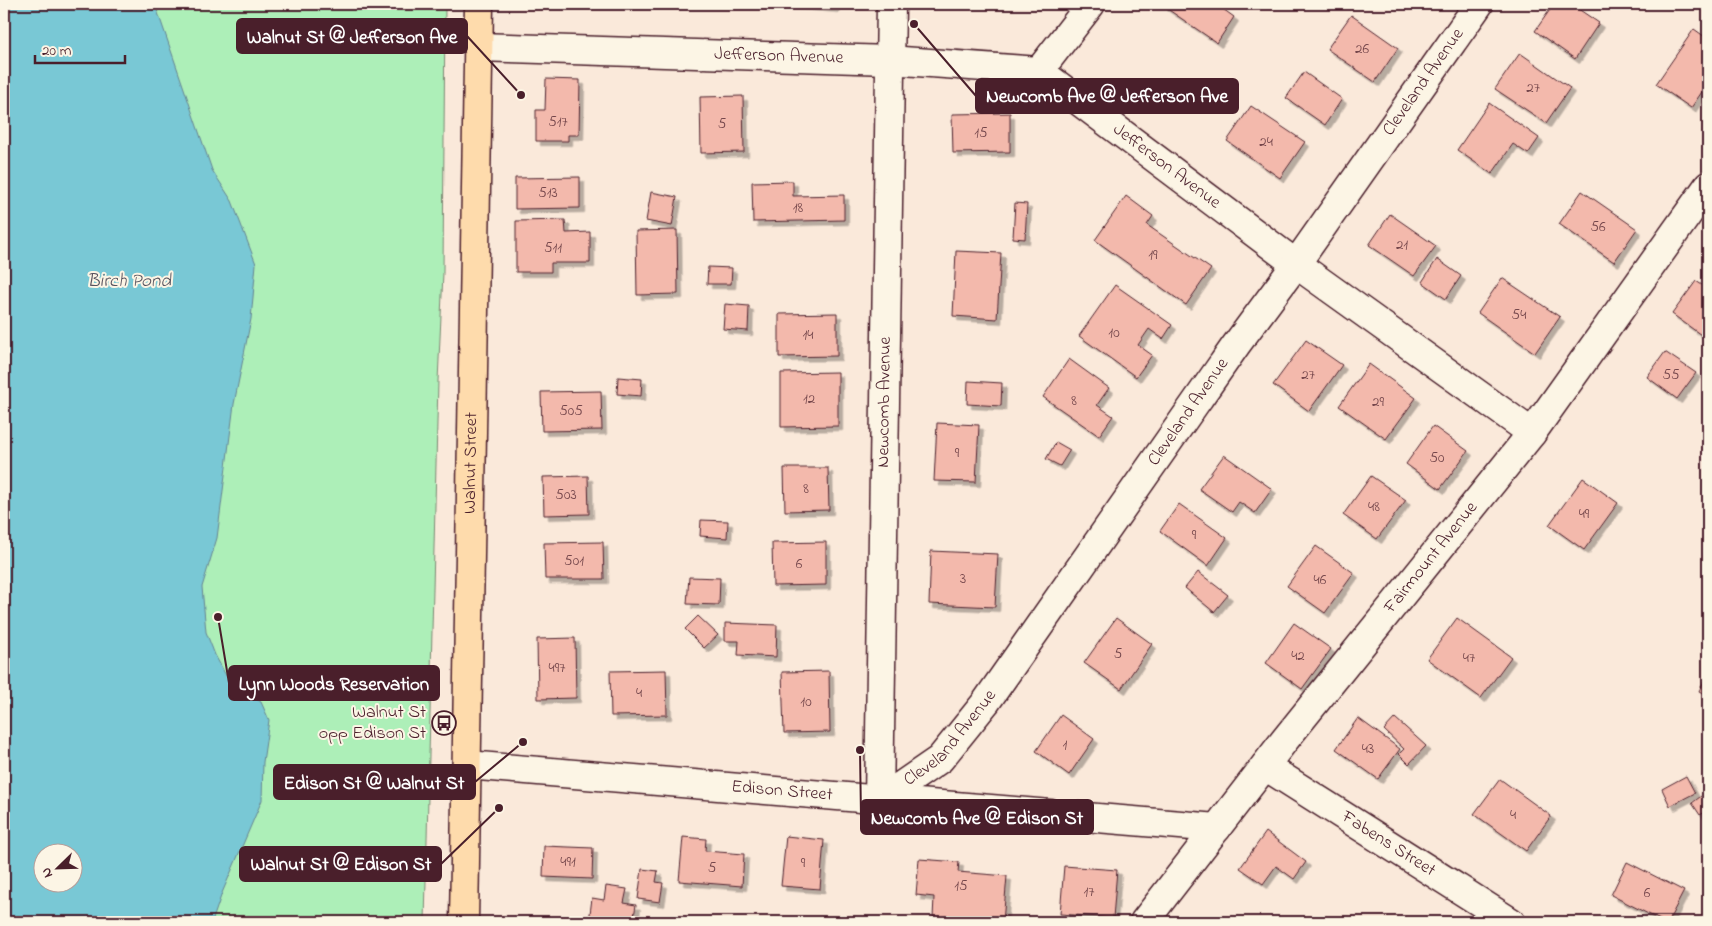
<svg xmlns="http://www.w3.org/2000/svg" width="1712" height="926" viewBox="0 0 1712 926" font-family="'Indie Flower',sans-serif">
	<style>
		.green { fill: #adefb8; stroke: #7c8772; fill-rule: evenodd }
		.water { fill: #79c8d5; stroke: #668491; fill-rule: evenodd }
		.building { fill: #f3b9ac; stroke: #4a1f2b; filter: url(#shadow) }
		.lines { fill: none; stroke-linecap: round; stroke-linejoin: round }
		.minor-casing { stroke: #4a1f2b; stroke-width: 31 }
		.major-casing { stroke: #4a1f2b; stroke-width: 31 }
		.minor { stroke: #fcf5e5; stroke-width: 28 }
		.major { stroke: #fedbac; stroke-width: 28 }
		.labels { text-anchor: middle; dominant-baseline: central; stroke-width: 4; stroke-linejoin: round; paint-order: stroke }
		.number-label { font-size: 15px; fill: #74464b }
		.street-label { font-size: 18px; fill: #4a1f2b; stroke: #fcf5e5 }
		.poi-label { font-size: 18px; fill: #4a1f2b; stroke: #fcf5e5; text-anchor: end }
		.water-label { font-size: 19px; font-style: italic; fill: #58525e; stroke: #fcf5e5 }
		.leader { fill: none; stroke: #4a1f2b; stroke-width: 2 }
		.callout-dot { fill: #4a1f2b; stroke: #fcf5e5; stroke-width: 2 }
		.callout { fill: #4a1f2b; stroke: #4a1f2b; stroke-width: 2 }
		.callout-label { font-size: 19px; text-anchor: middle; font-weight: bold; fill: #fff }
	</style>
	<defs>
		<filter id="shadow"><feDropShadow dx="4.5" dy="4.5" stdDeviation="0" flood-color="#0004"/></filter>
	</defs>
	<rect width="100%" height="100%" fill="#fae9da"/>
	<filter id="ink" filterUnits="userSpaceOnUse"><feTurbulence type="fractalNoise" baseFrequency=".02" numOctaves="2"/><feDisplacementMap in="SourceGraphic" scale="10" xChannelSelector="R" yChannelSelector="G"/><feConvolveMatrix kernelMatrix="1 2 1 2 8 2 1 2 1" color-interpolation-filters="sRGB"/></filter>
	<g filter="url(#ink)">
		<!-- green -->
		<path class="green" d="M4 4H445L443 273 438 381 425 922H4ZM42 854H72V884H42Z"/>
		<!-- water -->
		<path class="water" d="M4 4H155L212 170 232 201 256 264 251 319 234 404 217 538 202 587 206 632 215 655 230 683 261 702 269 720 263 762 262 800 222 893 212 922H4ZM42 854H72V884H42Z"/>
		<!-- building -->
		<g class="building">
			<path d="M788 4H835L834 8Z"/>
			<path d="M1165 4H1216L1234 17 1217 43 1163 6Z"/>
			<path d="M1554 4H1571L1599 23 1575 59 1535 31Z"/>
			<path d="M1351 15 1398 48 1375 82 1327 49Z"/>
			<path d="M1694 29 1708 39V83L1691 108 1656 84Z"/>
			<path d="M1520 53 1570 88 1546 123 1495 89Z"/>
			<path d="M1304 72 1342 99 1325 125 1286 98Z"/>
			<path d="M546 79 580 80 579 135H568V141H536V110H545Z"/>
			<path d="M743 96 744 152 701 153 700 97Z"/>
			<path d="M1489 103 1539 138 1528 154 1513 144 1492 174 1457 150Z"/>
			<path d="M1251 106 1305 142 1280 178 1227 141Z"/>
			<path d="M1010 113V152L953 153 952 114Z"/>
			<path d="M580 177V208L515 209V178Z"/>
			<path d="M793 181V196L844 195V220L753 222 752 182Z"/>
			<path d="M1582 191 1637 229 1614 262 1559 224Z"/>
			<path d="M651 192 677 197 672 226 646 221Z"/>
			<path d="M1126 196 1153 216 1147 225 1211 269 1186 305 1095 240Z"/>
			<path d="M1015 203 1027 204 1025 239 1013 238Z"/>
			<path d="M1390 214 1436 246 1414 276 1369 245Z"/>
			<path d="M565 220 566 233 590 232V263H551V272H516V221Z"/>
			<path d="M677 230 678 294 637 295 636 231Z"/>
			<path d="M956 251 1001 253 997 319 953 316Z"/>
			<path d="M1437 259 1461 276 1446 299 1422 282Z"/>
			<path d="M708 267 732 268 731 284H707Z"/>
			<path d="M1502 278 1560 317 1535 353 1478 313Z"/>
			<path d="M1696 281 1708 289V340L1672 314Z"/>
			<path d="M1115 285 1172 325 1163 339 1149 329 1138 345 1152 355 1136 377 1079 336Z"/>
			<path d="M725 304 749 306 748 331 723 329Z"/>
			<path d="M837 313V356L779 357V314Z"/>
			<path d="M1306 340 1342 365 1309 411 1273 385Z"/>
			<path d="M1665 352 1696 373 1677 399 1647 377Z"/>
			<path d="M1069 359 1109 388 1097 405 1113 416 1099 436 1043 397Z"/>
			<path d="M1369 364 1416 398 1386 439 1339 406Z"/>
			<path d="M838 372V426L781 427V373Z"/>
			<path d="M618 377 642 379 641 396 617 394Z"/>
			<path d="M968 381 1002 383 1001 406 967 404Z"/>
			<path d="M601 391 602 430 542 431 541 392Z"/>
			<path d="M937 423 979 425 976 482 934 481Z"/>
			<path d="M1433 426 1468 451 1440 489 1406 464Z"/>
			<path d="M1056 442 1070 450 1060 466 1046 459Z"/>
			<path d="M1224 455 1272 489 1255 513 1239 502 1232 512 1199 489Z"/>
			<path d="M784 468H828L829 510 785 511Z"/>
			<path d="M588 476 589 514 544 515 543 477Z"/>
			<path d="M1371 476 1406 500 1377 539 1343 515Z"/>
			<path d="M1583 478 1618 503 1584 550 1549 525Z"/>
			<path d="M1179 504 1227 538 1208 566 1160 531Z"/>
			<path d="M701 520 728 521 727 538 700 536Z"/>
			<path d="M603 542 604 579H545L544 543Z"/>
			<path d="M826 542V585L773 586 772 543Z"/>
			<path d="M1316 546 1354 573 1325 613 1287 586Z"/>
			<path d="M931 551 998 554 995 607 929 604Z"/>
			<path d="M1198 572 1228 595 1214 612 1185 588Z"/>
			<path d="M689 577 720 578 719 605 687 604Z"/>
			<path d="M698 616 718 635 704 648 685 629Z"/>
			<path d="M1116 618 1152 644 1121 689 1084 663Z"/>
			<path d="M1457 618 1511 657 1481 698 1427 659Z"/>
			<path d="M725 623 777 625 776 657 738 655 739 641H725Z"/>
			<path d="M1294 623 1331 649 1302 689 1266 663Z"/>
			<path d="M575 638 576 698 538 699 537 639Z"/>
			<path d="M666 670 667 715 611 716 610 671Z"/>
			<path d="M829 671 830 732 784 733 782 672Z"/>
			<path d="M1708 673V696L1699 691Z"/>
			<path d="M1061 715 1094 739 1069 775 1036 751Z"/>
			<path d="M1358 718 1400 749 1378 779 1336 749Z"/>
			<path d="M1395 718 1426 746 1409 764 1399 754 1404 749 1384 730Z"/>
			<path d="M1686 776 1695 793 1670 806 1662 789Z"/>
			<path d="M1500 779 1551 816 1526 851 1474 814Z"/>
			<path d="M1708 791V810L1700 815 1692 803Z"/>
			<path d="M1266 832 1306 862 1294 879 1276 866 1263 884 1240 868Z"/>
			<path d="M786 836 824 840 820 889 781 886Z"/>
			<path d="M683 837 706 839 705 851 744 854 742 886 679 881Z"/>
			<path d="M544 846 593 848 592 879 543 877Z"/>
			<path d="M919 859 959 862 958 872 1007 876 1003 922H979L933 918 934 897 916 895Z"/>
			<path d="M1627 862 1684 891 1668 922H1664L1611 895Z"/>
			<path d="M1064 866 1117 870 1113 918 1060 914Z"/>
			<path d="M642 869 658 871 656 882 663 883 660 902 638 899Z"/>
			<path d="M606 886 627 889 624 903 636 905 633 922H589L592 898 604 900Z"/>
			<path d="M1052 918H1075L1076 922H1052Z"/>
		</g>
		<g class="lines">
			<!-- minor casing -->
			<g class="minor-casing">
				<g id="minor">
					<path id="s1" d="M478 47 889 60 1039 71 1296 264 1532 433"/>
					<path d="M1039 71 1091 4"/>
					<path id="s2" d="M467 765 1217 828"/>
					<path id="s3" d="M1265 766 1511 922"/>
					<path id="s4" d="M879 801 940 759 986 702 1236 345 1296 264 1479 4"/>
					<path id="s5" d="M879 801 891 4"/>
					<path id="s6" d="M1144 922 1284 741 1532 433 1708 186"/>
				</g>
			</g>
			<!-- major casing -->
			<g class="major-casing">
				<g id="major">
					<path id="s7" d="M464 922 479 4"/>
				</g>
			</g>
			<!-- minor -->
			<use href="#minor" class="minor"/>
			<!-- major -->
			<use href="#major" class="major"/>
		</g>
	</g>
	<!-- icons -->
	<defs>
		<g id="bus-ring" transform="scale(1.25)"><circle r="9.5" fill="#fcf5e5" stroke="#4a1f2b" stroke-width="1.5"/><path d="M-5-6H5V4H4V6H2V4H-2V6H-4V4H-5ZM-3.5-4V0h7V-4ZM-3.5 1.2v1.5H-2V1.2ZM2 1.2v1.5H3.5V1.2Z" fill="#4a1f2b"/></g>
	</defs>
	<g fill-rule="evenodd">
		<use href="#bus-ring" x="444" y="723"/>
	</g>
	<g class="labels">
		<!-- number labels -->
		<g class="number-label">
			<text x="1362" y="49">26</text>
			<text x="1533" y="88">27</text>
			<text x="558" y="122">517</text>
			<text x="722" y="124">5</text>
			<text x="981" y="133">15</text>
			<text x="1266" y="142">24</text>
			<text x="548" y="193">513</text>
			<text x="798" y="208">18</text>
			<text x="1598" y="227">56</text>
			<text x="1402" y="245">21</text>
			<text x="553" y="248">511</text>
			<text x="1153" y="255">19</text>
			<text x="1519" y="315">54</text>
			<text x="1114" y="333">10</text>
			<text x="808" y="335">14</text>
			<text x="1308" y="375">27</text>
			<text x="1671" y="375">55</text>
			<text x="809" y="399">12</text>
			<text x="1074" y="401">8</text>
			<text x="1378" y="402">29</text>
			<text x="571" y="411">505</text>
			<text x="957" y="453">9</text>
			<text x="1437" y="458">50</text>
			<text x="806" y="489">8</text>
			<text x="566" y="495">503</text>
			<text x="1374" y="507">48</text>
			<text x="1584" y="514">49</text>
			<text x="1194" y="535">9</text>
			<text x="574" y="561">501</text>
			<text x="799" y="564">6</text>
			<text x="963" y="579">3</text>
			<text x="1320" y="580">46</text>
			<text x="1118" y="654">5</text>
			<text x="1298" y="656">42</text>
			<text x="1469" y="658">47</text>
			<text x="557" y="668">497</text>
			<text x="639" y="693">4</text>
			<text x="806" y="702">10</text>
			<text x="1065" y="745">1</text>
			<text x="1368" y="749">43</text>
			<text x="1513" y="815">4</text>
			<text x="568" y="862">491</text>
			<text x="803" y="863">9</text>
			<text x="712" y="868">5</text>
			<text x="961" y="886">15</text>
			<text x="1089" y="892">17</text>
			<text x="1647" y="893">6</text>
		</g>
		<!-- street labels -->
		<g class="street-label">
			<text stroke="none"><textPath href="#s1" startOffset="301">Jefferson Avenue</textPath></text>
			<text stroke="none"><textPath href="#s4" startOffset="906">Cleveland Avenue</textPath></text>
			<text stroke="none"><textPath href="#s1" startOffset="721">Jefferson Avenue</textPath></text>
			<text stroke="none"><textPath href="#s5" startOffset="399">Newcomb Avenue</textPath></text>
			<text stroke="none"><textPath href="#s4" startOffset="501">Cleveland Avenue</textPath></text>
			<text stroke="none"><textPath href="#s7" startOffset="459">Walnut Street</textPath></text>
			<text stroke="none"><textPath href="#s6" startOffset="464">Fairmount Avenue</textPath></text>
			<text stroke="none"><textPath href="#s4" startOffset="96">Cleveland Avenue</textPath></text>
			<text stroke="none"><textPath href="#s2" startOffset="316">Edison Street</textPath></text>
			<text stroke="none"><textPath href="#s3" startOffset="146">Fabens Street</textPath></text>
		</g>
		<!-- poi labels -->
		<g class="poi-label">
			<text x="426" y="713">Walnut St<tspan x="426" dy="21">opp Edison St</tspan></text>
		</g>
		<!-- water labels -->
		<g class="water-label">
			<text x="129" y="281">Birch Pond</text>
		</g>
	</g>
	<!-- callouts -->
	<path class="leader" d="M521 95L467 36M914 24L976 96M218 617L229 683M523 742L475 782M860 750L861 817M499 808L441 864"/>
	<g class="callout-dot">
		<circle cx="521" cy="95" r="5"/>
		<circle cx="914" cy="24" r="5"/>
		<circle cx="218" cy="617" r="5"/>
		<circle cx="523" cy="742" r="5"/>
		<circle cx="860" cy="750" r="5"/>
		<circle cx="499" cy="808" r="5"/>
	</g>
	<g class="callout">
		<rect x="237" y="19" width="230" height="34" rx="5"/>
		<rect x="976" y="79" width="262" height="34" rx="5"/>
		<rect x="229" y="666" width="210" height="34" rx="5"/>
		<rect x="274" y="765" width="201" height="34" rx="5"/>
		<rect x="861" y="800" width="232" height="34" rx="5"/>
		<rect x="240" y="847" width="201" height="34" rx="5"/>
	</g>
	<g class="callout-label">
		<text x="352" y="43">Walnut St @ Jefferson Ave</text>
		<text x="1107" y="102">Newcomb Ave @ Jefferson Ave</text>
		<text x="334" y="690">Lynn Woods Reservation</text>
		<text x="374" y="789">Edison St @ Walnut St</text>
		<text x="977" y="824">Newcomb Ave @ Edison St</text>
		<text x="341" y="870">Walnut St @ Edison St</text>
	</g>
	<!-- margin -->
	<rect width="1712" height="926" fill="none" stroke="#fcf5e5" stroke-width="20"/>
	<rect x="10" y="10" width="1692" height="906" fill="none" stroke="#4a1f2b" stroke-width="2" filter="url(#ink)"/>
	<!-- north arrow -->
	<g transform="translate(58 868) rotate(247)"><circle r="24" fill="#fcf5e5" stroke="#b59f9b"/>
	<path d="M0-4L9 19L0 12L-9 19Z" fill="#4a1f2b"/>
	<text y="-8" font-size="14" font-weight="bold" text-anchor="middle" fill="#4a1f2b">N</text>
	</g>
	<!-- scale -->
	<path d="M35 55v8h90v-8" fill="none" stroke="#4a1f2b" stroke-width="2.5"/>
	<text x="42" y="55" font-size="15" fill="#4a1f2b" stroke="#fcf5e5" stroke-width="4" paint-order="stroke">20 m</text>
</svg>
